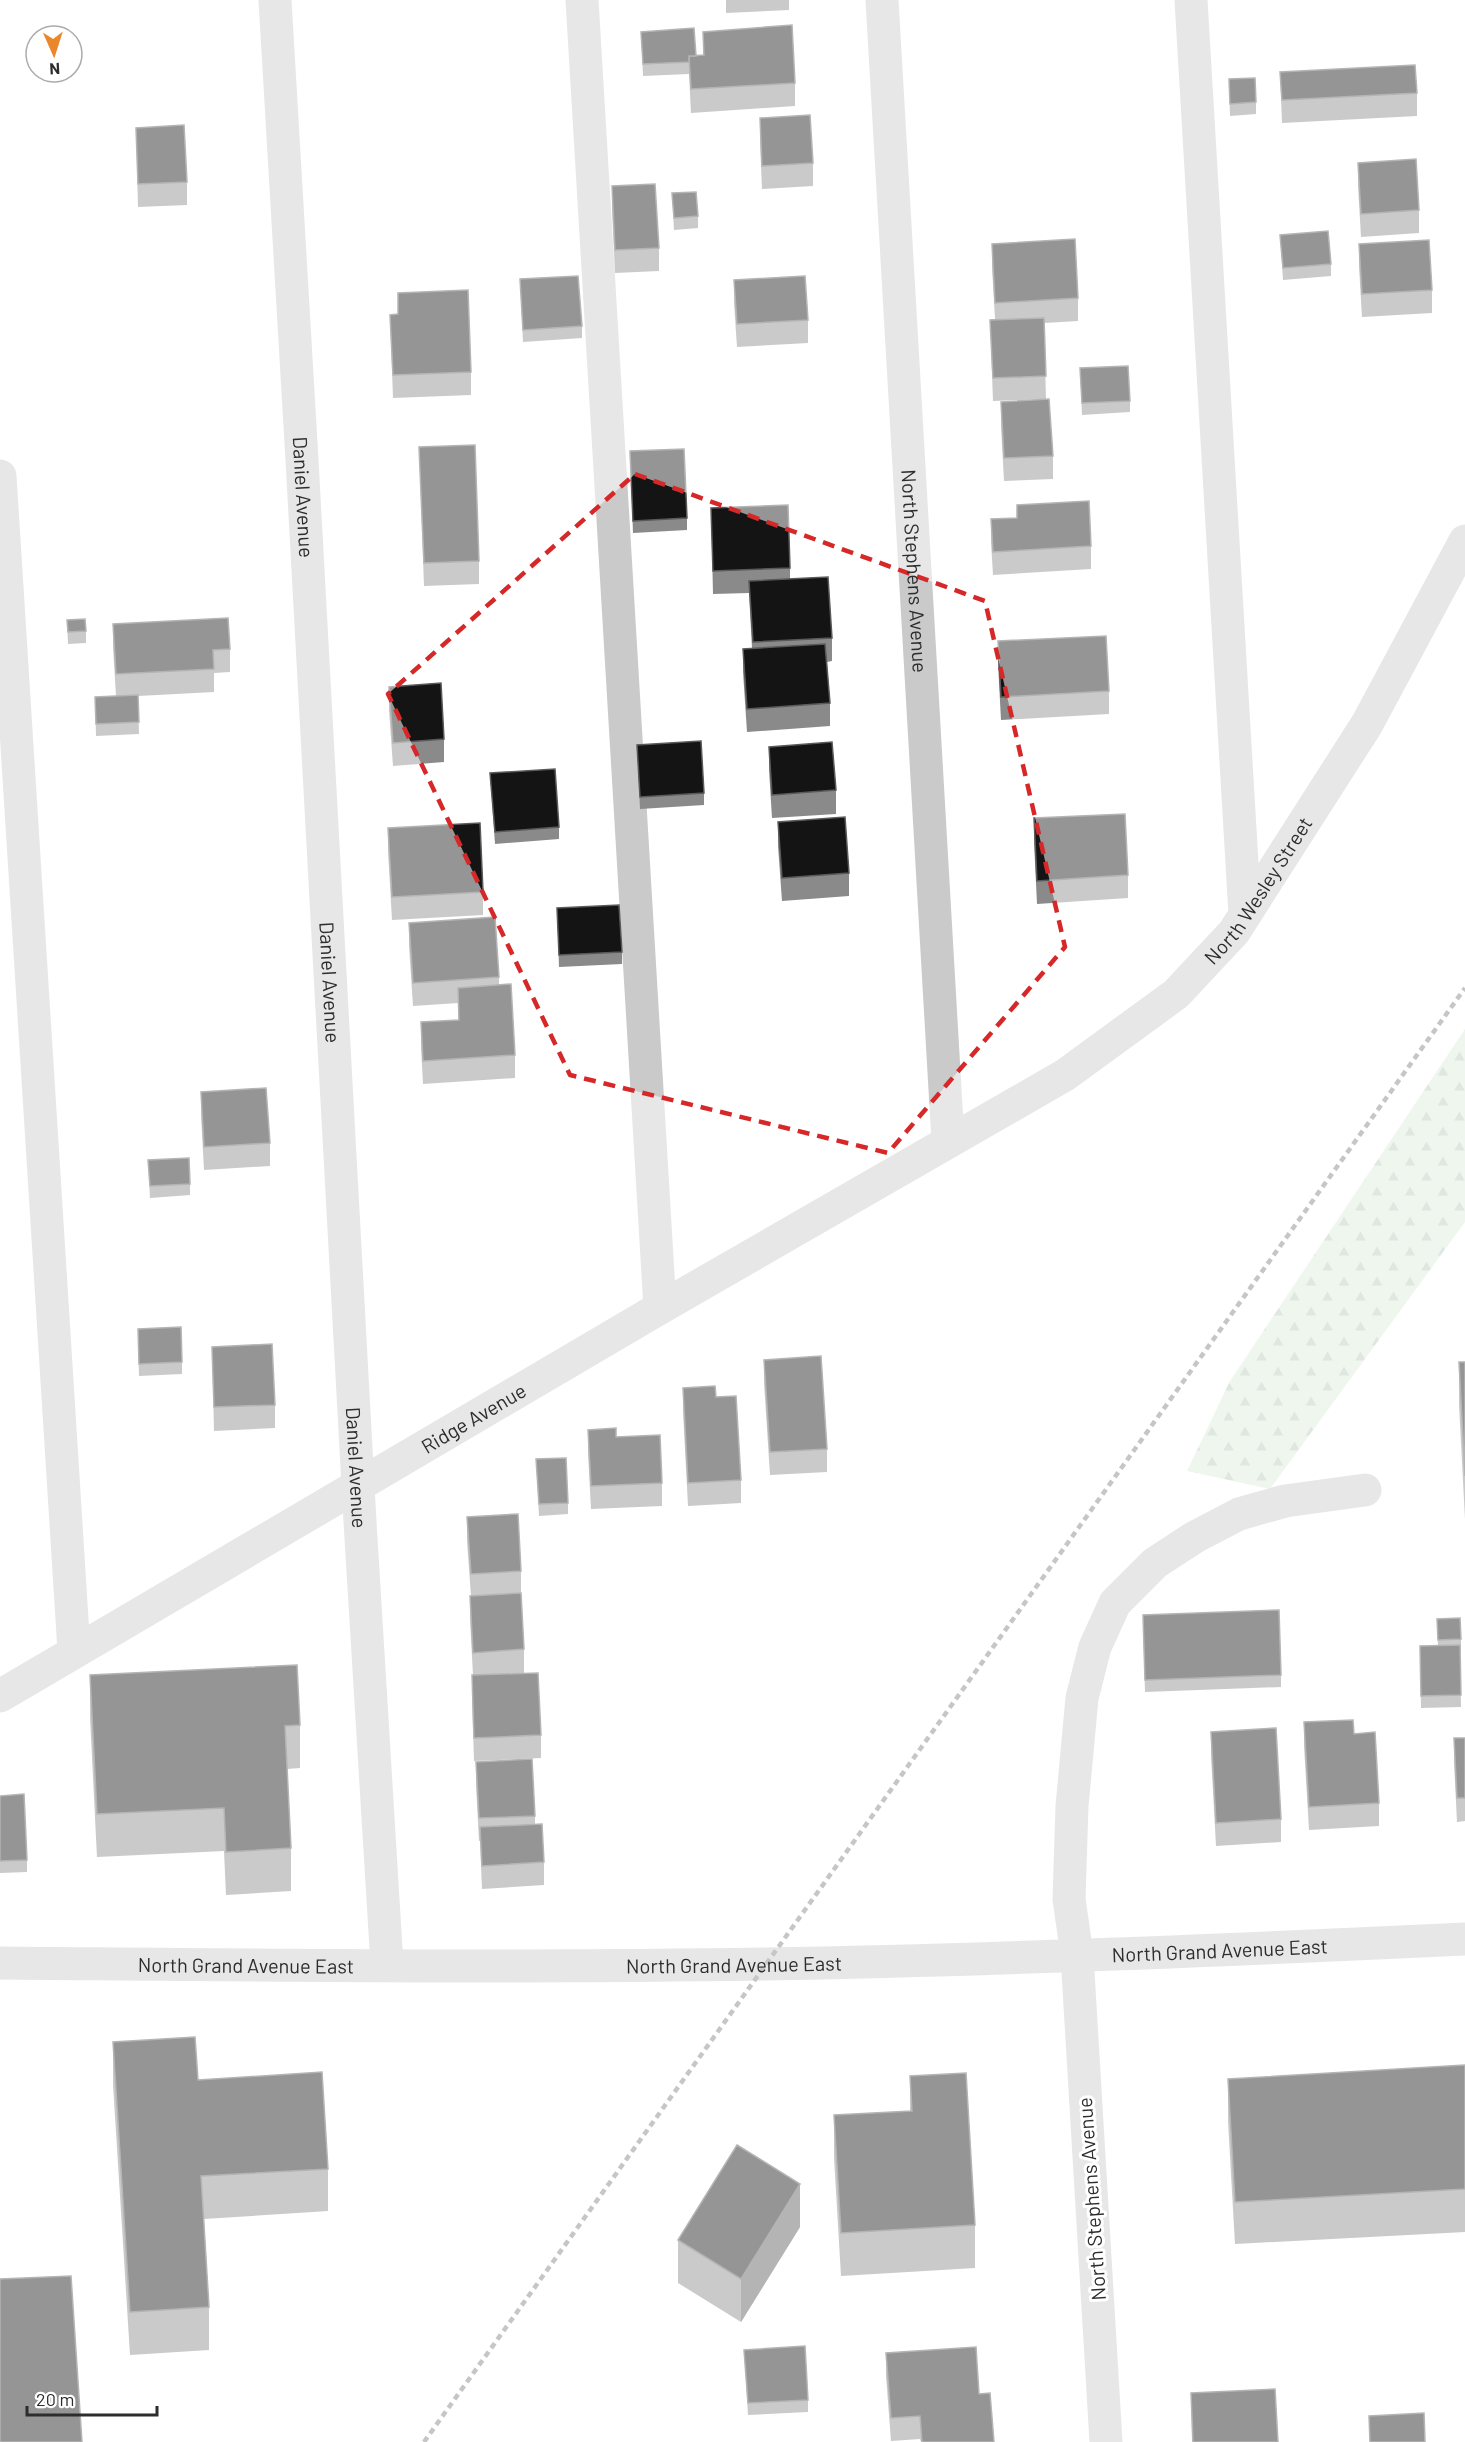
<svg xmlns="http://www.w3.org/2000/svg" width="1465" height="2442" viewBox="0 0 1465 2442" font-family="Barlow,sans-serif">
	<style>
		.forest { fill: url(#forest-firs) }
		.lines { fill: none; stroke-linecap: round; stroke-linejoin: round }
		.minor { stroke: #cacaca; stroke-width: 33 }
		.rail { stroke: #828282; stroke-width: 4.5; stroke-dasharray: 6 4.5; stroke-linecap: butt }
		.wall { fill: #8a8a8a }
		.shaded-wall { fill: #5a5a5a }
		.building { fill: #141414; stroke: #5a5a5a; stroke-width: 1.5 }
		.marked { fill: none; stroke: #d62828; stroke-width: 4.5; stroke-dasharray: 12 8; stroke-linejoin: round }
		.labels { text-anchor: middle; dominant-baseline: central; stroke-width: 6; stroke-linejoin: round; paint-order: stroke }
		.street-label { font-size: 20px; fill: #2d2d2d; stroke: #fff }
	</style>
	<defs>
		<pattern id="forest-firs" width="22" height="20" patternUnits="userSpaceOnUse" patternTransform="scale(1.5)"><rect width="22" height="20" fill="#daebda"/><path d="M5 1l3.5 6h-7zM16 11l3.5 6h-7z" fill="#bbcabb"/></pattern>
	</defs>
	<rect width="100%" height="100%" fill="#fff"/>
	<!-- forest -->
	<path class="forest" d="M1465 1029V1222L1270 1489 1187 1471 1230 1381Z"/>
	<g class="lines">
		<!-- minor -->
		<g class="minor">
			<path id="s1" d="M275 0 302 460 360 1522 387 1965"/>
			<path d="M582 0 660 1308"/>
			<path id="s2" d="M882 0 948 1141"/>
			<path d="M1191 0 1245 914"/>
			<path d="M0 476 74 1651"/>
			<path id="s3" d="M0 1696 660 1308 1065 1075 1176 994 1234 932 1367 724 1465 541"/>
			<path id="s4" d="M0 1963C255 1965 511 1968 766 1964 999 1960 1232 1950 1465 1939"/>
			<path d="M1106 2442 1077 1955 1069 1899 1072 1806 1082 1698 1095 1647 1115 1603 1155 1563 1195 1537 1239 1514 1285 1501 1365 1490"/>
		</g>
		<!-- rail -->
		<path class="rail" d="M424 2442 1465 988"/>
	</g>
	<!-- wall -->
	<g class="wall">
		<path d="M726 0H789V10L726 13Z"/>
		<path d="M641 32 696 56H703V32L795 83V106L691 113 689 74 643 76Z"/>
		<path d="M1280 72 1417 93V116L1282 123Z"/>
		<path d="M1229 79 1256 102V114L1230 116Z"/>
		<path d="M760 118 813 163V186L762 189 760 141Z"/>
		<path d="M136 128 187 182V205L138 207Z"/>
		<path d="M1358 163 1419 210V233L1361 237 1358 186Z"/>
		<path d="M612 186 659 248V271L615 273 612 210Z"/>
		<path d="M672 193 698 216V228L674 230Z"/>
		<path d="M1280 235 1331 264V276L1283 280Z"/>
		<path d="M992 244 1078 298V321L1044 323 1046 399 993 401 990 320 995 319 992 267Z"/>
		<path d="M1359 244 1432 290V313L1362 317 1359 267Z"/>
		<path d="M520 279 582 326V338L523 342Z"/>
		<path d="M734 280 808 320V343L737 347 734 303Z"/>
		<path d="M398 293 471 372V395L393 398 390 315 398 314Z"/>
		<path d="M1080 368 1130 401V412L1082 415Z"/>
		<path d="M1001 402 1053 456V479L1004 481 1001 426Z"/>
		<path d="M419 447 479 561V584L424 586Z"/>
		<path d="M630 451 687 518V530L633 533Z"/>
		<path d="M1017 505 1091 546V569L993 575 991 542V519L1017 518Z"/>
		<path d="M711 508 790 568V579L832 638V661L827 662 830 703V726L747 732 743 672V649L752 648 749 593 713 594Z"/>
		<path d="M67 620 86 631V643L68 644Z"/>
		<path d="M113 624 230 649V672L214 673V692L138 696 139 734 96 736 95 697 116 696 113 647Z"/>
		<path d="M998 641 1109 691V714L1001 720 998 664Z"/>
		<path d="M389 687 444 739V762L393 766 389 710Z"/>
		<path d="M637 745 704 793V805L640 809Z"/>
		<path d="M769 747 836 790V814L772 818 769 770Z"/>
		<path d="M490 773 559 827V839L495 844Z"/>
		<path d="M1034 818 1128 875V898L1037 904 1034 842Z"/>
		<path d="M778 822 849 873V896L782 901 778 846Z"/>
		<path d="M388 828 483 892V915L392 920 388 851Z"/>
		<path d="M557 908 622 952V964L559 967Z"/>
		<path d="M409 923 499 977V985L515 1055V1078L423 1084 421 1046V1022L458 1021V1003L413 1006 409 946Z"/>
		<path d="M201 1092 270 1143V1166L204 1170 201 1115Z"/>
		<path d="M148 1160 190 1184V1195L150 1198Z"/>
		<path d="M138 1340 182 1362V1374L139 1376Z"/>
		<path d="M212 1347 275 1405V1428L214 1431Z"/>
		<path d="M764 1360 827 1449V1472L770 1475 764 1383Z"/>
		<path d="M1459 1362H1465V1519L1459 1405Z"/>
		<path d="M683 1388 716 1397 741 1480V1503L688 1506 683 1411Z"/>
		<path d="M588 1430 616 1437 662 1483V1506L591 1509 588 1453Z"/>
		<path d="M536 1459 568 1503V1514L539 1516Z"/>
		<path d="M467 1517 521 1571V1594L524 1649V1673L498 1674 541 1735V1758L474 1761 472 1698V1675H473L470 1619V1596H471L467 1541Z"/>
		<path d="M1437 1619 1461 1639V1651H1460L1461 1707 1421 1708 1420 1646H1438Z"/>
		<path d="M1143 1627 1281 1675V1687L1145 1692Z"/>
		<path d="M90 1675 300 1725V1768L287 1769 291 1848V1891L226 1895 224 1851 97 1857 90 1718Z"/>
		<path d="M1304 1722 1354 1734 1379 1803V1826L1309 1830 1304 1746Z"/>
		<path d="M1211 1732 1281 1819V1842L1216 1846 1211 1755Z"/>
		<path d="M1454 1738H1465V1821L1457 1822 1454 1762Z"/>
		<path d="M476 1762 535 1816V1824L544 1862V1885L482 1889 480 1841H479L476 1785Z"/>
		<path d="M0 1796 27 1860V1872L0 1873Z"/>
		<path d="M113 2042 198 2080 328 2169V2211L204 2219 209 2307V2350L130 2355 113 2085Z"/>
		<path d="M1465 2065V2232L1235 2244 1228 2122V2079Z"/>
		<path d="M910 2076 975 2225V2268L841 2276 834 2158V2115L910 2111Z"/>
		<path d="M800 2227 741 2322 678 2283V2240Z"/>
		<path d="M744 2350 808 2400V2412L748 2415Z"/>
		<path d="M886 2353 979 2394 994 2442H921L920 2439 891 2441 886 2376Z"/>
		<path d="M1191 2393 1278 2442H1192Z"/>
	</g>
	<!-- shaded-wall -->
	<path class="shaded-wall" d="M800 2184V2227L741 2322V2279Z"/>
	<!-- building -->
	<g class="building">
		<path d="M792 25 795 83 691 89 689 56 704 55 703 32Z"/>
		<path d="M694 28 696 56H689V62L643 64 641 32Z"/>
		<path d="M1415 65 1417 93 1282 100 1280 72Z"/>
		<path d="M1255 78 1256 102 1230 104 1229 79Z"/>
		<path d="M810 115 813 163 762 166 760 118Z"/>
		<path d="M184 125 187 182 138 184 136 128Z"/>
		<path d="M1416 159 1419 210 1361 214 1358 163Z"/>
		<path d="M655 184 659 248 615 250 612 186Z"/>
		<path d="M696 192 698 216 674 218 672 193Z"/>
		<path d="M1328 231 1331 264 1283 268 1280 235Z"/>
		<path d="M1075 239 1078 298 995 303 992 244Z"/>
		<path d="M1429 240 1432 290 1362 294 1359 244Z"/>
		<path d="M578 276 582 326 523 330 520 279Z"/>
		<path d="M805 276 808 320 737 324 734 280Z"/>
		<path d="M468 290 471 372 393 375 390 315 398 314V293Z"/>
		<path d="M1044 318 1046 376 993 378 990 320Z"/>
		<path d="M1128 366 1130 401 1082 403 1080 368Z"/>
		<path d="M1049 399 1053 456 1004 458 1001 402Z"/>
		<path d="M475 445 479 561 424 563 419 447Z"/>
		<path d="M684 449 687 518 633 521 630 451Z"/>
		<path d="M1089 501 1091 546 993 552 991 519 1017 518V505Z"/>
		<path d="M788 505 790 568 713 571 711 508Z"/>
		<path d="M828 577 832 638 753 642 749 581Z"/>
		<path d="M228 618 230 649 213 650 214 669 116 674 113 624Z"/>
		<path d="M85 619 86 631 68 632 67 620Z"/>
		<path d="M1106 636 1109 691 1001 697 998 641Z"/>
		<path d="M825 644 830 703 747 709 743 649Z"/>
		<path d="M441 683 444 739 393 743 389 687Z"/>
		<path d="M138 695 139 722 96 724 95 697Z"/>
		<path d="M701 741 704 793 640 797 637 745Z"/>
		<path d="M832 742 836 790 772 795 769 747Z"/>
		<path d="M555 769 559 827 495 832 490 773Z"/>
		<path d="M1125 814 1128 875 1037 881 1034 818Z"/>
		<path d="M845 817 849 873 782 878 778 822Z"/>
		<path d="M480 823 483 892 392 897 388 828Z"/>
		<path d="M619 905 622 952 559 955 557 908Z"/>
		<path d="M495 917 499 977 413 983 409 923Z"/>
		<path d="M511 984 515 1055 423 1061 421 1022 459 1020 458 988Z"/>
		<path d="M266 1088 270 1143 204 1147 201 1092Z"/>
		<path d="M189 1158 190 1184 150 1186 148 1160Z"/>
		<path d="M181 1327 182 1362 139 1364 138 1329Z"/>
		<path d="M272 1344 275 1405 214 1407 212 1347Z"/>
		<path d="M821 1356 827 1449 770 1452 764 1360Z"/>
		<path d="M1459 1362H1465V1476Z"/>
		<path d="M715 1386 716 1397 736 1396 741 1480 688 1483 683 1388Z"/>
		<path d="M616 1428V1437L660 1435 662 1483 591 1486 588 1430Z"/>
		<path d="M566 1458 568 1503 539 1504 536 1459Z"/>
		<path d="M518 1514 521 1571 471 1574 467 1517Z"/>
		<path d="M521 1593 524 1649 473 1653 470 1596Z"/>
		<path d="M1279 1610 1281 1675 1145 1680 1143 1615Z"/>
		<path d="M1460 1618 1461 1639 1438 1640 1437 1619Z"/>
		<path d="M1460 1645 1461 1695 1421 1696 1420 1646Z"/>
		<path d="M297 1665 300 1725 285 1726 291 1848 226 1852 224 1808 97 1814 90 1675Z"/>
		<path d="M538 1673 541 1735 474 1738 472 1675Z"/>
		<path d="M1353 1720 1354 1734 1375 1732 1379 1803 1309 1807 1304 1722Z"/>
		<path d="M1276 1728 1281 1819 1216 1823 1211 1732Z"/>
		<path d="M1454 1738H1465V1798H1457Z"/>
		<path d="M532 1759 535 1816 479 1818 476 1762Z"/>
		<path d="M24 1794 27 1860 0 1861V1796Z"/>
		<path d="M542 1824 544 1862 482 1866 480 1827Z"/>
		<path d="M195 2037 198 2080 322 2072 328 2169 201 2176 209 2307 130 2312 113 2042Z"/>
		<path d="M1465 2065V2189L1235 2202 1228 2079Z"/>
		<path d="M966 2073 975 2225 841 2233 834 2115 912 2111 910 2076Z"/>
		<path d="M737 2145 800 2184 741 2279 678 2240Z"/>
		<path d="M71 2276 82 2442H0V2279Z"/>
		<path d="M805 2346 808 2400 748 2403 744 2350Z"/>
		<path d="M976 2347 979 2394 990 2393 994 2442H922L920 2416 891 2418 886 2353Z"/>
		<path d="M1275 2389 1278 2442H1193L1191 2393Z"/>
		<path d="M1424 2413 1425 2442H1370L1369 2416Z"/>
	</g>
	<!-- marked area -->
	<path d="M0 0H1465V2442H0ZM635 474 985 601 1065 947 888 1153 570 1075 388 694Z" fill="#fff" fill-opacity=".55" fill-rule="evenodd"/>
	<path class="marked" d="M635 474 985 601 1065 947 888 1153 570 1075 388 694Z"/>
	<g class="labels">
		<!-- street labels -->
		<g class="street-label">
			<text stroke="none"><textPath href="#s1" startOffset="498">Daniel Avenue</textPath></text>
			<text stroke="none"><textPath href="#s2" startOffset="572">North Stephens Avenue</textPath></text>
			<text stroke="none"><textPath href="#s3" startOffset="1503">North Wesley Street</textPath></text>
			<text stroke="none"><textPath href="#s1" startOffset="984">Daniel Avenue</textPath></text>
			<text stroke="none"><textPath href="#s3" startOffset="549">Ridge Avenue</textPath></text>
			<text stroke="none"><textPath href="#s1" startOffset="1470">Daniel Avenue</textPath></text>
			<text stroke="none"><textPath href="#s4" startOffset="1220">North Grand Avenue East</textPath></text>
			<text stroke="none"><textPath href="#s4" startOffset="734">North Grand Avenue East</textPath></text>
			<text stroke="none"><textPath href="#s4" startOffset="246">North Grand Avenue East</textPath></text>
			<text transform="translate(1091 2199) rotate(-94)">North Stephens Avenue</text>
		</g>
	</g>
	<!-- north arrow -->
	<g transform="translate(54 54) rotate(177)"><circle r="28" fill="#ffffff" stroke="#ababab" stroke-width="1.5"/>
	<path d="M0-4.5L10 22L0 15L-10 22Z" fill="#e9872a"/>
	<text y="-9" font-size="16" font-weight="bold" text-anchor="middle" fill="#2d2d2d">N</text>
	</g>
	<!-- scale -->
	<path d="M27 2406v9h130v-9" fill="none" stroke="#2d2d2d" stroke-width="3"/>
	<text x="36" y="2406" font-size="18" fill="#2d2d2d" stroke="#ffffff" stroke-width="4.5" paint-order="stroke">20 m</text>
</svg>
